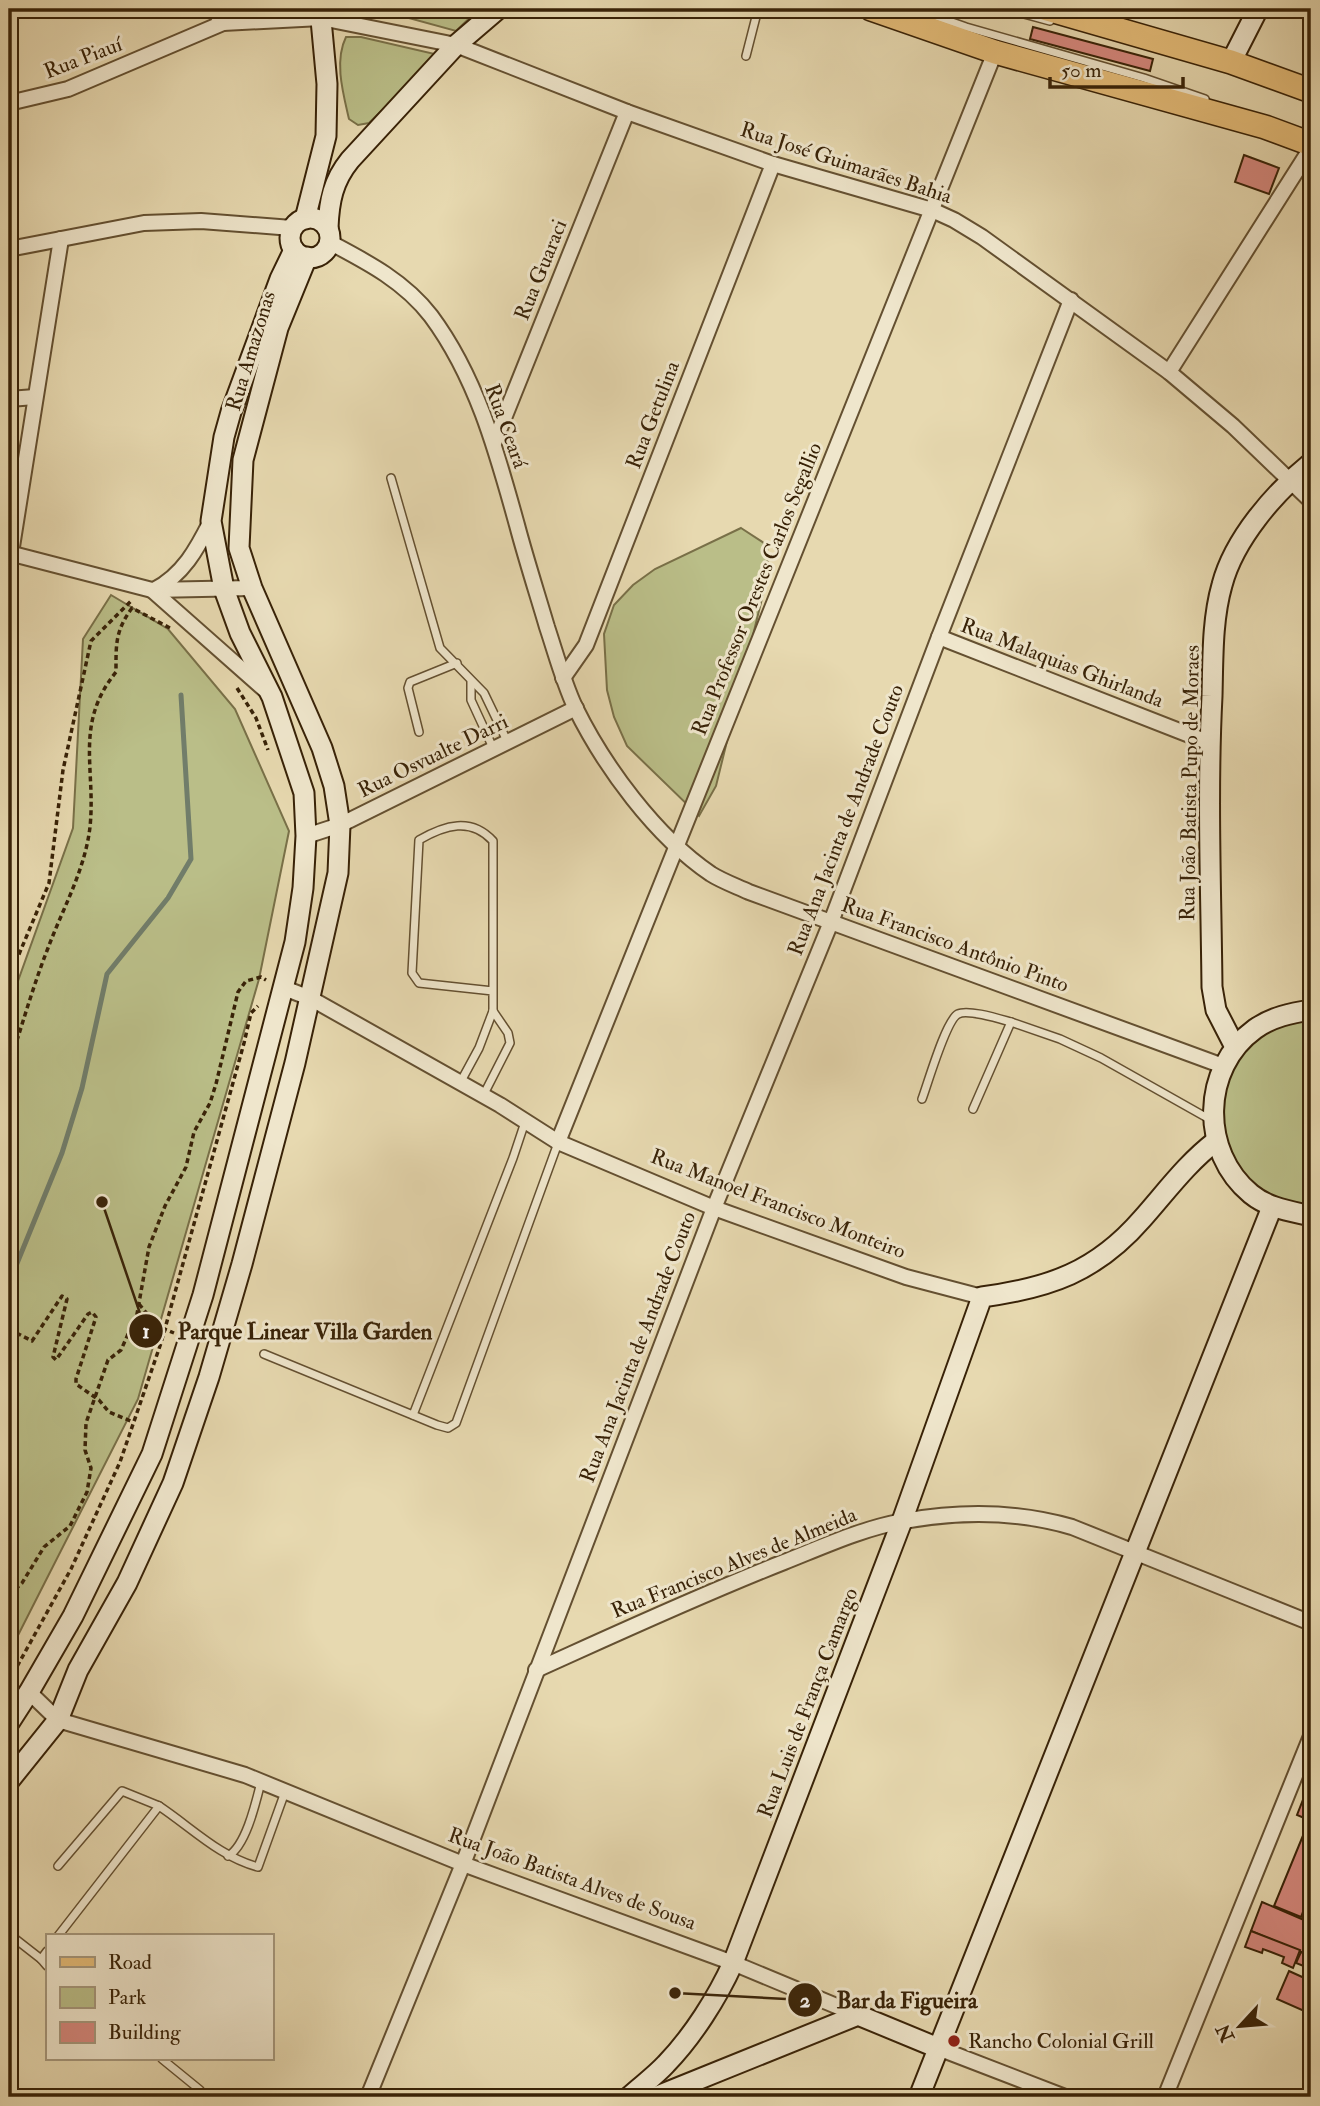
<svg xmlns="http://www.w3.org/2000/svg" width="1320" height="2106" viewBox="0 0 1320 2106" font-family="'IM FELL Double Pica',serif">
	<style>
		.green { fill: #babe88; stroke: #797048; stroke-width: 2 }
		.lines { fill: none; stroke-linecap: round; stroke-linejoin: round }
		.stream { stroke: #717d6a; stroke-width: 5 }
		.building { fill: #d6887e; stroke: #382207; stroke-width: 2 }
		.lane-casing { stroke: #645031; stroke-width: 10 }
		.street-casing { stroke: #645031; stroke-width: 18 }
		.secondary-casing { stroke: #382207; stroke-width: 23 }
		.primary-casing { stroke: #382207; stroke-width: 26 }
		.path { stroke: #382207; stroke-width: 3.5; stroke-dasharray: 5 3.5; stroke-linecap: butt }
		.lane { stroke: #efe6cc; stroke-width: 7 }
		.street { stroke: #efe6cc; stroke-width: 14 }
		.secondary { stroke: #efe6cc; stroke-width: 19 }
		.primary { stroke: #e4bc78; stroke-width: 23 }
		.poi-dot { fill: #8f2418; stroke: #efe6cc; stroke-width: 2.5 }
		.labels { text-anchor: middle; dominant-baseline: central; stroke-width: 6; stroke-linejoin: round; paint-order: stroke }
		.street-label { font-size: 21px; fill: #382207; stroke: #efe6cc }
		.poi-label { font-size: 21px; fill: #382207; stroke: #efe6cc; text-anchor: start }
		.leader { fill: none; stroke: #382207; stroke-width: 2.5 }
		.callout-dot { fill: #382207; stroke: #efe6cc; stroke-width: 2.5 }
		.mark-label { font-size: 21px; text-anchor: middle; font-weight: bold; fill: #fff }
		.callout-label { font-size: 23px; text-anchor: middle; font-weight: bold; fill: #382207; stroke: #efe6cc; stroke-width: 6; stroke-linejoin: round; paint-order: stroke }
	</style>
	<rect width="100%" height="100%" fill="#e7d9b0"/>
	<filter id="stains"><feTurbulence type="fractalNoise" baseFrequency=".00286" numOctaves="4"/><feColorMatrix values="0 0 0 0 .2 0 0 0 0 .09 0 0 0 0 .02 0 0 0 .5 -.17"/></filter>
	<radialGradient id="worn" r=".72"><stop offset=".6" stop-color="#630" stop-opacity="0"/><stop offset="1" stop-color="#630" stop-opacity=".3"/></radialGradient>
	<!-- green -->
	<g class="green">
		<path d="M376 9H479L456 31Z"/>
		<path d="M346 37H361L439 55 369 123 358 125 349 119C343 93 334 61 346 37Z"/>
		<path d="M741 528 767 545 768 574 716 786 699 816 627 746 614 717 607 690 604 634 614 605 633 585 655 569Z"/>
		<path d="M111 595 168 629 235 709 289 831 259 979 138 1399 9 1653V1006L73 828 83 639Z"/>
		<path d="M1311 1010V1216L1272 1207 1216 1141 1223 1066 1235 1047Z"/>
	</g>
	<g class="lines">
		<!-- stream -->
		<path class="stream" d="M9 1283 62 1153 82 1088 107 974 168 898 191 859 181 695"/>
	</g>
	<!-- building -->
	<g class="building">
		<path d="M1033 27 1153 59 1150 71 1030 39Z"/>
		<path d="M1244 155 1279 168 1269 194 1235 182Z"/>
		<path d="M1308 1787 1311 1788V1821L1297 1815Z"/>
		<path d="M1309 1821 1311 1822V1891L1301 1917 1274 1906Z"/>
		<path d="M1262 1902 1311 1923V1956L1251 1931Z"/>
		<path d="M1251 1931 1300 1950 1293 1968 1282 1963 1284 1957 1263 1949 1262 1953 1245 1947Z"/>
		<path d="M1301 1952 1311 1956V1969L1296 1963Z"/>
		<path d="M1289 1971 1311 1981V2014L1277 1999Z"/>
	</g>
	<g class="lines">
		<!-- lane casing -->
		<g class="lane-casing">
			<g id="lane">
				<path d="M915 9 966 27 1144 78 1205 99"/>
				<path d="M1006 9 1050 21"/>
				<path d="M746 56 758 9"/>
				<path d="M391 478 440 648 484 693 508 743"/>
				<path d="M471 682V700L494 750"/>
				<path d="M419 732 408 688 410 682 457 663"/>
				<path d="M460 1083 479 1048 493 1011V841C471 817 445 825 419 840L412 973 419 983 493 991"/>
				<path d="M483 1096 510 1043 508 1033 493 1011"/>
				<path d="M922 1099C928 1083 946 1020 958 1014 968 1009 1000 1019 1011 1022"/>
				<path d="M973 1109 1011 1022 1060 1039 1101 1058 1211 1120"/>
				<path d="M264 1354 437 1425 448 1428 456 1423 558 1143"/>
				<path d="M413 1415 513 1158 525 1122"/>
				<path d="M228 1856C246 1846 256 1802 261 1782"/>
				<path d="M58 1866 122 1791 159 1806"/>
				<path d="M9 1934 41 1959"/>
				<path d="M58 1936 159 1806C192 1828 220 1857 258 1867L285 1792"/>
				<path d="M47 1951 41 1959 47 1966"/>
				<path d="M162 2059 200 2090"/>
			</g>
		</g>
		<!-- street casing -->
		<g class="street-casing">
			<g id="street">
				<path d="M213 9 223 23"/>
				<path d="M9 103 68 89 223 23 321 18 456 45 627 112 773 164 932 210 954 220 982 237 1169 372 1233 426 1311 501"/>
				<path d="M329 242C367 262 404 281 431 316 477 378 497 453 517 525 526 559 537 593 547 627 556 654 563 681 575 707 604 766 655 836 711 874 722 881 736 886 749 892L1223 1066"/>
				<path d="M9 249 144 223 201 221 292 228"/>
				<path d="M1169 372 1311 148"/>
				<path d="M9 399 35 397"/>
				<path d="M494 443 627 112"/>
				<path d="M9 553 152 590 252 588"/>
				<path d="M11 553 61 239"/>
				<path d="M152 590 264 689"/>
				<path d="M154 590C183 575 197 549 211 521"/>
				<path d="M939 637 1210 743"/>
				<path d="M563 678 586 645 773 164"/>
				<path d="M306 836 340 825 576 708"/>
				<path d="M284 988 310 998 500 1105 558 1142 714 1208 906 1277 982 1297"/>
				<path d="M558 1142 995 52"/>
				<path d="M536 1670C618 1633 700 1595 784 1562 822 1547 863 1528 904 1521 960 1511 1017 1511 1072 1527L1311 1623"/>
				<path d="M29 1692 58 1720 245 1775 463 1864 733 1963 858 2015"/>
				<path d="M938 2048 1065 2097"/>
				<path d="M368 2097 463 1864 714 1208 831 922 939 637 1071 300"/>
				<path d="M1165 2097 1311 1736"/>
			</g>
		</g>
		<!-- secondary casing -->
		<g class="secondary-casing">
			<g id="secondary">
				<path d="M1231 62 1258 9"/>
				<circle cx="310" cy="238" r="20"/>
				<path d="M305 219 326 136 327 84 320 9"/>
				<path d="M328 228C329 201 333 181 350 160L456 45 498 9"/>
				<path d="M1311 1010C1291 1013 1272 1017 1255 1029 1201 1068 1200 1152 1251 1194 1268 1208 1290 1211 1311 1216"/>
				<path d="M1235 1047 1216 1010 1212 987C1211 890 1207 793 1212 696 1213 659 1212 620 1222 585 1234 539 1275 492 1311 463"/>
				<path d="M9 1723 29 1692 73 1616 152 1454 203 1295 295 942 303 888 306 836 304 793 272 697 240 633 224 589 211 521 224 437 231 412 280 279 294 250"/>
				<path d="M9 1781 58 1720 78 1670 127 1583 173 1483 209 1377 242 1264 295 1063 338 873 340 825 334 786 322 748 252 588 239 548 243 460 278 328 307 257"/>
				<path d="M629 2097C641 2086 655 2076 666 2064 693 2036 717 1998 733 1963L902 1521 982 1297C1049 1288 1096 1272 1142 1219 1166 1192 1187 1163 1216 1141"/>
				<path d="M655 2097 858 2015 938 2048"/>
				<path d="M919 2097 1272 1207"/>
			</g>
		</g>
		<!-- primary casing -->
		<g class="primary-casing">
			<g id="primary">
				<path d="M871 9 995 52 1265 127 1311 144"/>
				<path d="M1047 9 1231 62 1311 91"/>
			</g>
		</g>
		<!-- path -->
		<g class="path">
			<path d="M237 688 256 718 268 750"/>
			<path d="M9 978 49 883 63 770 91 641 131 601 133 602"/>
			<path d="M9 1065C22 1026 33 986 48 948 63 908 85 870 90 827 96 768 74 724 116 672 116 645 115 631 132 608L170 628"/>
			<path d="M139 1304 157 1326 174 1333"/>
			<path d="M9 1329 32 1341 62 1296 67 1299 53 1357 56 1360 88 1314 92 1312 96 1317 76 1379V1384L99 1400 109 1412 133 1422"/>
			<path d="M9 1595 22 1583 44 1547 70 1526 87 1492 91 1468 85 1450 86 1423 108 1360 121 1350 137 1314 149 1247 165 1206 186 1167 194 1132 210 1103 216 1084 238 992 246 981 261 977 266 980"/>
			<path d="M9 1681 71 1569 120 1462 161 1343 244 1043 251 1013 258 1006"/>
		</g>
		<!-- lane -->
		<use href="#lane" class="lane"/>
		<!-- street -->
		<use href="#street" class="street"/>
		<!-- secondary -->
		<use href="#secondary" class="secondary"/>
		<!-- primary -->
		<use href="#primary" class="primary"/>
	</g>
	<!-- markers -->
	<circle class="poi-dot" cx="954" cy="2041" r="7"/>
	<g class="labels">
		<!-- street labels -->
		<g class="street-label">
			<text transform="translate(83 58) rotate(-21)">Rua Piauí</text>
			<text transform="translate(846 163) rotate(18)">Rua José Guimarães Bahia</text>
			<text transform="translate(541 270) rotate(-68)">Rua Guaraci</text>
			<text transform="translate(251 351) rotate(-73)">Rua Amazonas</text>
			<text transform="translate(653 415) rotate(-69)">Rua Getulina</text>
			<text transform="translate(506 426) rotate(70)">Rua Ceará</text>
			<text transform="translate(757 589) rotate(-68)">Rua Professor Orestes Carlos Segallio</text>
			<text transform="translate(1062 663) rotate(21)">Rua Malaquias Ghirlanda</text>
			<text transform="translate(433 756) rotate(-26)">Rua Osvualte Darri</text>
			<text transform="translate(1190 783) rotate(-89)">Rua João Batista Pupo de Moraes</text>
			<text transform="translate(846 820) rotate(-69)">Rua Ana Jacinta de Andrade Couto</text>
			<text transform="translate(955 945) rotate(20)">Rua Francisco Antônio Pinto</text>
			<text transform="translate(778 1204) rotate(21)">Rua Manoel Francisco Monteiro</text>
			<text transform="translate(638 1347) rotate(-69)">Rua Ana Jacinta de Andrade Couto</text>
			<text transform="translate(734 1563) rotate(-22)">Rua Francisco Alves de Almeida</text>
			<text transform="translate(808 1703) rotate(-69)">Rua Luis de França Camargo</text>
			<text transform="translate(572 1879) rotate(20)">Rua João Batista Alves de Sousa</text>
		</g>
		<!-- poi labels -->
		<g class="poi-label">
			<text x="968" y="2041">Rancho Colonial Grill</text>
		</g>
	</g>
	<!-- callouts -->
	<path class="leader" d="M102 1202L146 1331M675 1993L805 2000"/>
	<g class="callout-dot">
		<circle cx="102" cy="1202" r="7"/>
		<circle cx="675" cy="1993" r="7"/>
		<circle cx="146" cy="1331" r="18"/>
		<circle cx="805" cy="2000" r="18"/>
	</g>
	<g class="mark-label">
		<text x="146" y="1338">1</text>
		<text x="805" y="2007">2</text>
	</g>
	<g class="callout-label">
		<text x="305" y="1339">Parque Linear Villa Garden</text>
		<text x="907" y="2008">Bar da Figueira</text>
	</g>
	<!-- margin -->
	<rect width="1320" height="2106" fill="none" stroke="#e7d9b0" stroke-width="35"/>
	<rect x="10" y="10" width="1299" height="2085" fill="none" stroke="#382207" stroke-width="3.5"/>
	<rect x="18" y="18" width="1285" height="2071" fill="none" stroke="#382207" stroke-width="2"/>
	<!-- legend -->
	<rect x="46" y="1934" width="228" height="126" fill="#efe6cc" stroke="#a6987d" stroke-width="2"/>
	<rect x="60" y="1957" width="35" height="10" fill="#e4bc78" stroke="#a6987d" stroke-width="2"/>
	<text x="108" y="1969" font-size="21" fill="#382207">Road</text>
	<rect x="60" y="1987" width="35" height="21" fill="#babe88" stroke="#a6987d" stroke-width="2"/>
	<text x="108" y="2004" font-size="21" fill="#382207">Park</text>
	<rect x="60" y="2022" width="35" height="21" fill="#d6887e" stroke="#a6987d" stroke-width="2"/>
	<text x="108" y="2039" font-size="21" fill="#382207">Building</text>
	<!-- north arrow -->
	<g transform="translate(1240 2026) rotate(244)" stroke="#efe6cc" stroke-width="5" paint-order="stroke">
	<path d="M0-5L12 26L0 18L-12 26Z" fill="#382207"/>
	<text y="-10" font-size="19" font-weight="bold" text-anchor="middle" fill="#382207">N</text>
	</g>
	<!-- scale -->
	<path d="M1050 77v10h133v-10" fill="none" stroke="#382207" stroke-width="3.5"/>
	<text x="1061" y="77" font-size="21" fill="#382207" stroke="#efe6cc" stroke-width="5" paint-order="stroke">50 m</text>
	<rect width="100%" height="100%" filter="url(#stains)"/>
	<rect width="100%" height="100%" fill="url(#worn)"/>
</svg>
